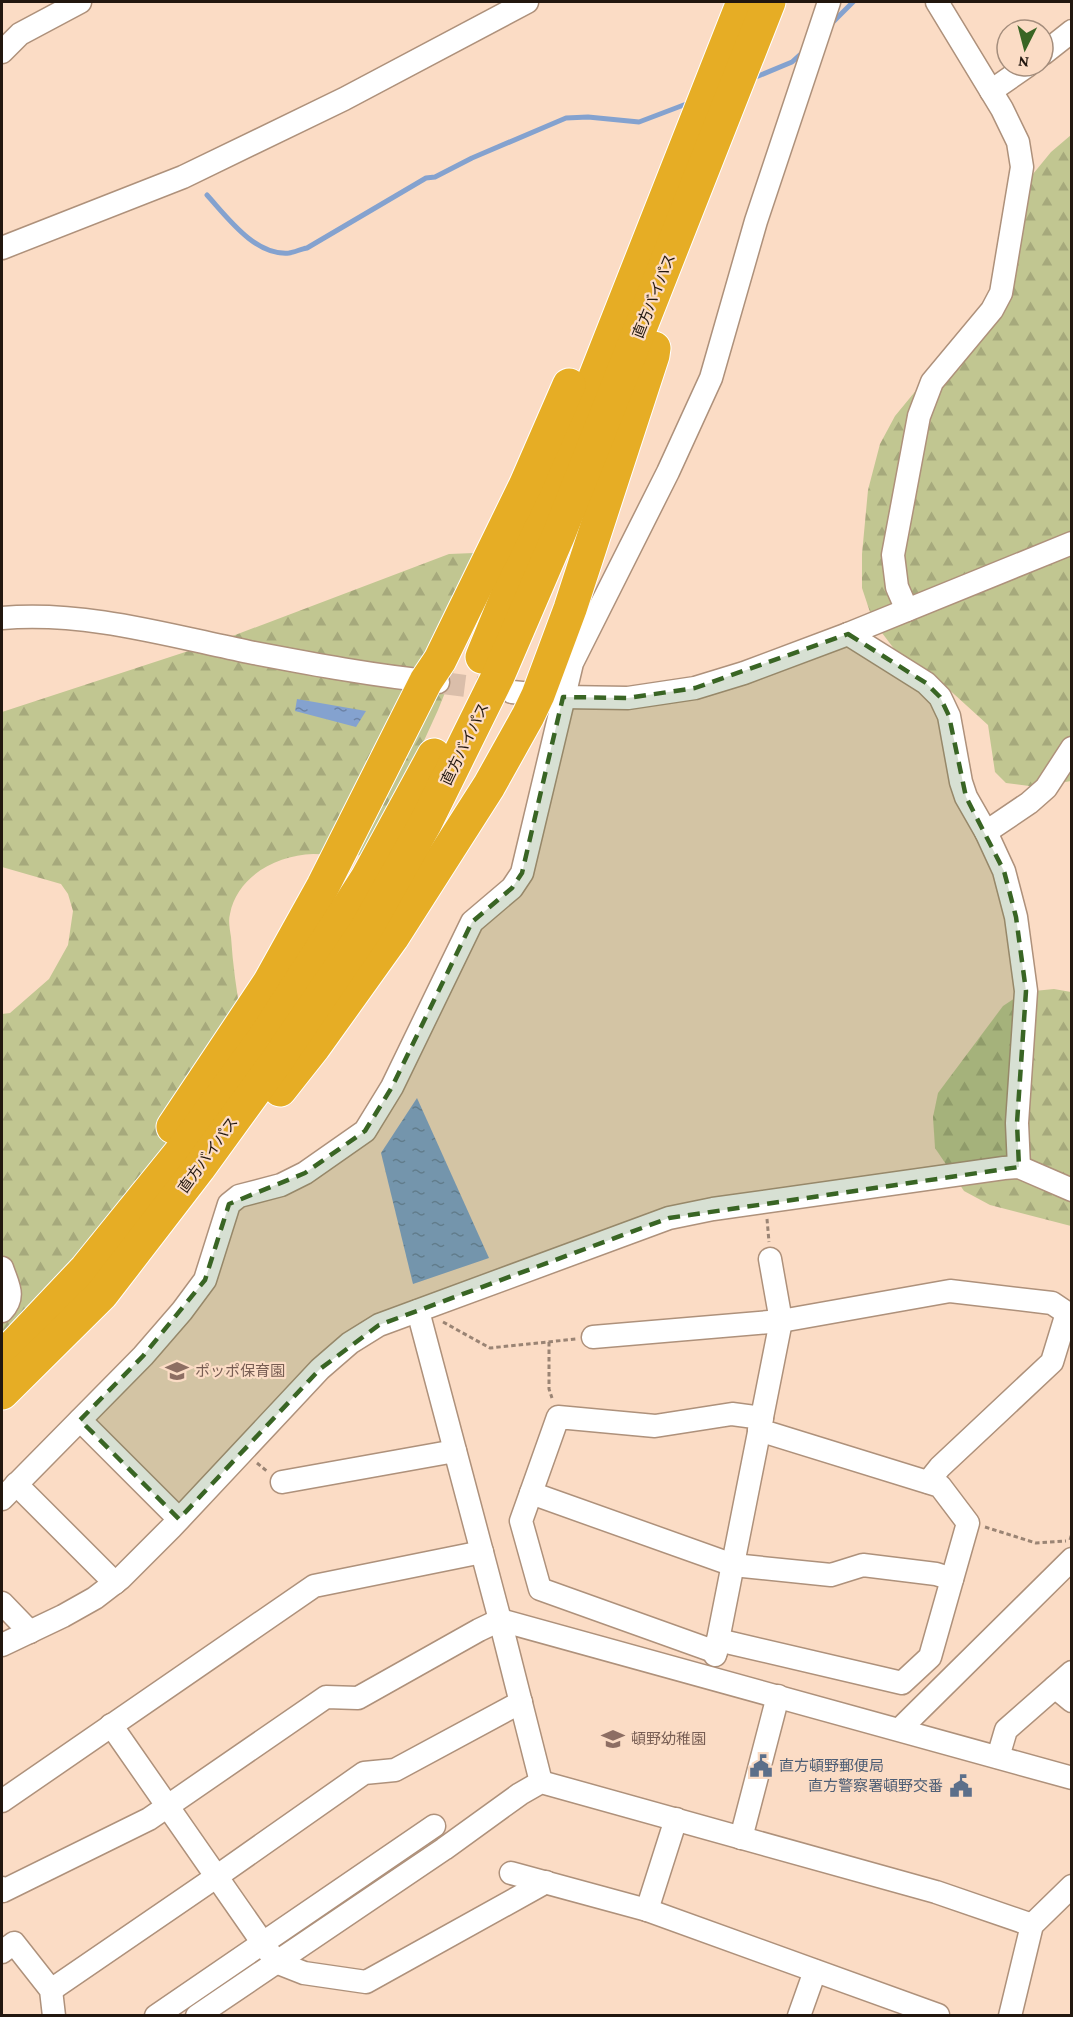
<svg xmlns="http://www.w3.org/2000/svg" width="1073" height="2017" viewBox="0 0 1073 2017" font-family="'Crimson Pro','Noto Sans JP',serif">
	<style>
		.forest { fill: url(#forest-firs) }
		.water { fill: url(#water-ripples) }
		.lines { fill: none; stroke-linecap: round; stroke-linejoin: round }
		.stream { stroke: #84a2cf; stroke-width: 5 }
		.minor-tunnel { stroke: #dabeaa; stroke-width: 22; stroke-dasharray: 22 11; stroke-linecap: butt }
		.minor-casing { stroke: #ae917b; stroke-width: 25 }
		.highway-casing { stroke: #fff; stroke-width: 35 }
		.path { stroke: #9a8474; stroke-width: 3; stroke-dasharray: 4.5 3; stroke-linecap: butt }
		.minor { stroke: #fff; stroke-width: 22 }
		.highway { stroke: #e6ad25; stroke-width: 33 }
		.marked { fill: #396524; fill-opacity: 0.2; stroke: #396524; stroke-width: 4.5; stroke-dasharray: 12 8; stroke-linejoin: round }
		.labels { text-anchor: middle; dominant-baseline: central; stroke-width: 4.5; stroke-linejoin: round; paint-order: stroke }
		.street-label { font-size: 15px; fill: #22170f; stroke: #fbdcc5 }
		.education-label { font-size: 15px; fill: #785e54; stroke: #fbdcc5; text-anchor: start }
		.service-label { font-size: 15px; fill: #4e5e75; stroke: #fbdcc5; text-anchor: start }
	</style>
	<defs>
		<pattern id="forest-firs" width="22" height="20" patternUnits="userSpaceOnUse" patternTransform="scale(1.5)"><rect width="22" height="20" fill="#c1c691"/><path d="M5 1l3.5 6h-7zM16 11l3.5 6h-7z" fill="#a6a97c"/></pattern>
		<pattern id="water-ripples" width="26" height="14" patternUnits="userSpaceOnUse" patternTransform="scale(1.5)"><rect width="26" height="14" fill="#84a2cf"/><path d="M2 4q2-2 4 0t4 0M15 11q2-2 4 0t4 0" fill="none" stroke="#6c83a6"/></pattern>
	</defs>
	<rect width="100%" height="100%" fill="#fbdcc5"/>
	<!-- forest -->
	<g class="forest">
		<path d="M1071 135V781L1037 787 1006 783 995 772 988 725 944 685 898 654 873 621 862 588V554L868 490 880 444 895 416 974 320 1004 273 1022 204 1033 174 1051 152Z"/>
		<path d="M474 553 480 560 483 599 438 710 375 848C356 862 334 854 313 854 277 855 237 876 230 914 228 921 230 930 231 937 233 969 238 1001 244 1033L2 1401V1014L10 1013 49 979 68 945 73 911 68 894 61 884 2 867V712L222 640 449 554Z"/>
		<path d="M1054 989 1071 992V1226L990 1205 964 1191 935 1148 933 1117 938 1093 1003 1006 1024 992Z"/>
	</g>
	<!-- water -->
	<g class="water">
		<path d="M297 699 366 711 356 727 295 711Z"/>
		<path d="M417 1098 489 1258 413 1284 381 1153Z"/>
	</g>
	<g class="lines">
		<!-- stream -->
		<g class="stream">
			<path d="M831 24 853 2"/>
			<path d="M751 79 792 62 803 52"/>
			<path d="M207 195C227 217 255 256 289 253 295 252 301 249 307 248L426 178 435 177 472 158 566 118 588 117 639 122 689 103"/>
		</g>
		<!-- minor-tunnel -->
		<path class="minor-tunnel" d="M443 683 505 691"/>
		<!-- minor casing -->
		<g class="minor-casing">
			<g id="minor">
				<path d="M2 52 20 34 80 2"/>
				<path d="M1043 54 1072 31"/>
				<path d="M991 91 1027 66"/>
				<path d="M2 248 183 177 344 99 527 2"/>
				<path d="M907 610 897 587 893 555 919 416 932 382 992 310 1001 293 1022 167 1018 142 1002 109 937 2"/>
				<path d="M2 618C86 611 167 635 249 652 312 664 375 676 438 682"/>
				<path d="M848 634 926 683 940 697 949 716 961 782 966 797 986 832 1004 871 1016 917 1026 991 1017 1123 1019 1167"/>
				<path d="M512 692 563 697 628 698 695 688 744 673 848 634 1072 543"/>
				<path d="M986 832 1029 803 1046 788 1072 748"/>
				<path d="M2 1268C8 1286 16 1296 2 1311"/>
				<path d="M418 1311 500 1620 541 1782"/>
				<path d="M593 1337 781 1321 950 1291 1052 1303 1067 1313 1052 1362 940 1467 928 1482"/>
				<path d="M80 1420 179 1519"/>
				<path d="M282 1482 455 1451"/>
				<path d="M16 1484 115 1583"/>
				<path d="M531 1493 733 1565 831 1575 863 1565 936 1574 952 1579"/>
				<path d="M2 1499 143 1356 182 1311 205 1280 229 1204 239 1196 281 1185 305 1173 365 1131 392 1087 472 922 512 888 522 873 572 663 668 472 711 378 756 221 829 2"/>
				<path d="M2 1603 30 1632"/>
				<path d="M718 1640 902 1683 930 1657 968 1523 940 1486 759 1430"/>
				<path d="M2 1645 63 1616 95 1598 121 1578 171 1528 320 1369 350 1343 379 1325 669 1218 713 1209 1004 1168 1019 1167 1072 1190"/>
				<path d="M716 1652 540 1589 521 1521 558 1417 655 1426 732 1414 762 1418"/>
				<path d="M715 1655 781 1321 770 1259"/>
				<path d="M1055 1687 1072 1701"/>
				<path d="M111 1725 276 1962 304 1973 366 1982 546 1882"/>
				<path d="M900 1729 1072 1559"/>
				<path d="M998 1757 1006 1730 1072 1672"/>
				<path d="M2 1801 314 1586 482 1552"/>
				<path d="M741 1838 778 1696"/>
				<path d="M511 1873 647 1910 938 2015"/>
				<path d="M2 1888 3 1891 149 1819 326 1697 358 1698 479 1630 500 1620 1072 1778"/>
				<path d="M647 1910 676 1819"/>
				<path d="M2 1952 14 1943 51 1990 54 2016"/>
				<path d="M51 1990 216 1877 364 1773 395 1770 521 1702"/>
				<path d="M156 2016 434 1826"/>
				<path d="M197 2016 444 1849 520 1794 541 1782 936 1892 1032 1925"/>
				<path d="M799 2016 815 1971"/>
				<path d="M1010 2016 1032 1925 1072 1886"/>
			</g>
		</g>
		<!-- highway casing -->
		<g class="highway-casing">
			<g id="highway">
				<path d="M482 657 542 511 743 2"/>
				<path d="M280 1090 314 1047 392 938 489 786 528 716 538 695 570 609 653 355 654 348"/>
				<path d="M173 1127 269 983 323 886 426 681 440 660 525 486 569 385"/>
				<path d="M2 1358 86 1269 180 1153 264 1038 367 878 434 755"/>
				<path d="M2 1393 102 1294 199 1168 276 1062 365 931 425 824 498 676 559 534 769 2"/>
			</g>
		</g>
		<!-- path -->
		<g class="path">
			<path d="M767 1219 769 1242"/>
			<path d="M443 1322 490 1348 576 1339"/>
			<path d="M549 1342V1389L552 1398"/>
			<path d="M257 1463 268 1472"/>
			<path d="M985 1527 1036 1543 1066 1541"/>
			<path d="M1070 1540 1072 1533"/>
		</g>
		<!-- minor -->
		<use href="#minor" class="minor"/>
		<!-- highway -->
		<use href="#highway" class="highway"/>
	</g>
	<!-- marked area -->
	<path class="marked" d="M848 634 926 683 940 697 949 716 966 797 1004 871 1016 917 1026 991 1017 1123 1019 1167 669 1218 379 1325 320 1369 179 1519 80 1420 143 1356 205 1280 229 1204 305 1173 365 1131 392 1087 472 922 512 888 522 873 563 697 628 698 695 688Z"/>
	<!-- icons -->
	<defs>
		<g id="school-bare" transform="scale(1.8)"><path d="M0-5L7-2L0 1L-7-2ZM-4 1L0 2.5L4 1V4Q0 6-4 4Z" fill="#8d6e63" stroke="#fbdcc5" stroke-width="2.5" paint-order="stroke"/></g>
		<g id="civic-bare" transform="scale(1.8)"><path d="M-.6-6.5H3V-4.5H.6V-3L4-1V1h2V6H-6V1h2V-1L-.6-3ZM-1.2 2.5V6h2.4V2.5Z" fill="#5c6f8a" stroke="#fbdcc5" stroke-width="2.5" paint-order="stroke"/></g>
	</defs>
	<g fill-rule="evenodd">
		<use href="#school-bare" x="177" y="1371"/>
		<use href="#school-bare" x="613" y="1739"/>
		<use href="#civic-bare" x="761" y="1766"/>
		<use href="#civic-bare" x="961" y="1786"/>
	</g>
	<g class="labels">
		<!-- street labels -->
		<g class="street-label">
			<text transform="translate(654 296) rotate(-68)">直方バイパス</text>
			<text transform="translate(465 744) rotate(-64)">直方バイパス</text>
			<text transform="translate(208 1155) rotate(-54)">直方バイパス</text>
		</g>
		<!-- education labels -->
		<g class="education-label">
			<text x="195" y="1371">ポッポ保育園</text>
			<text x="631" y="1739">頓野幼稚園</text>
		</g>
		<!-- service labels -->
		<g class="service-label">
			<text x="779" y="1766">直方頓野郵便局</text>
			<text x="943" y="1786" text-anchor="end">直方警察署頓野交番</text>
		</g>
	</g>
	<!-- border -->
	<rect width="1073" height="2017" fill="none" stroke="#22170f" stroke-width="6"/>
	<!-- north arrow -->
	<g transform="translate(1025 48) rotate(186)"><circle r="28" fill="#fbdcc5" stroke="#a48d7c" stroke-width="1.5"/>
	<path d="M0-4.5L10 22L0 15L-10 22Z" fill="#396524"/>
	<text y="-9" font-size="16" font-weight="bold" text-anchor="middle" fill="#22170f">N</text>
	</g>
</svg>
